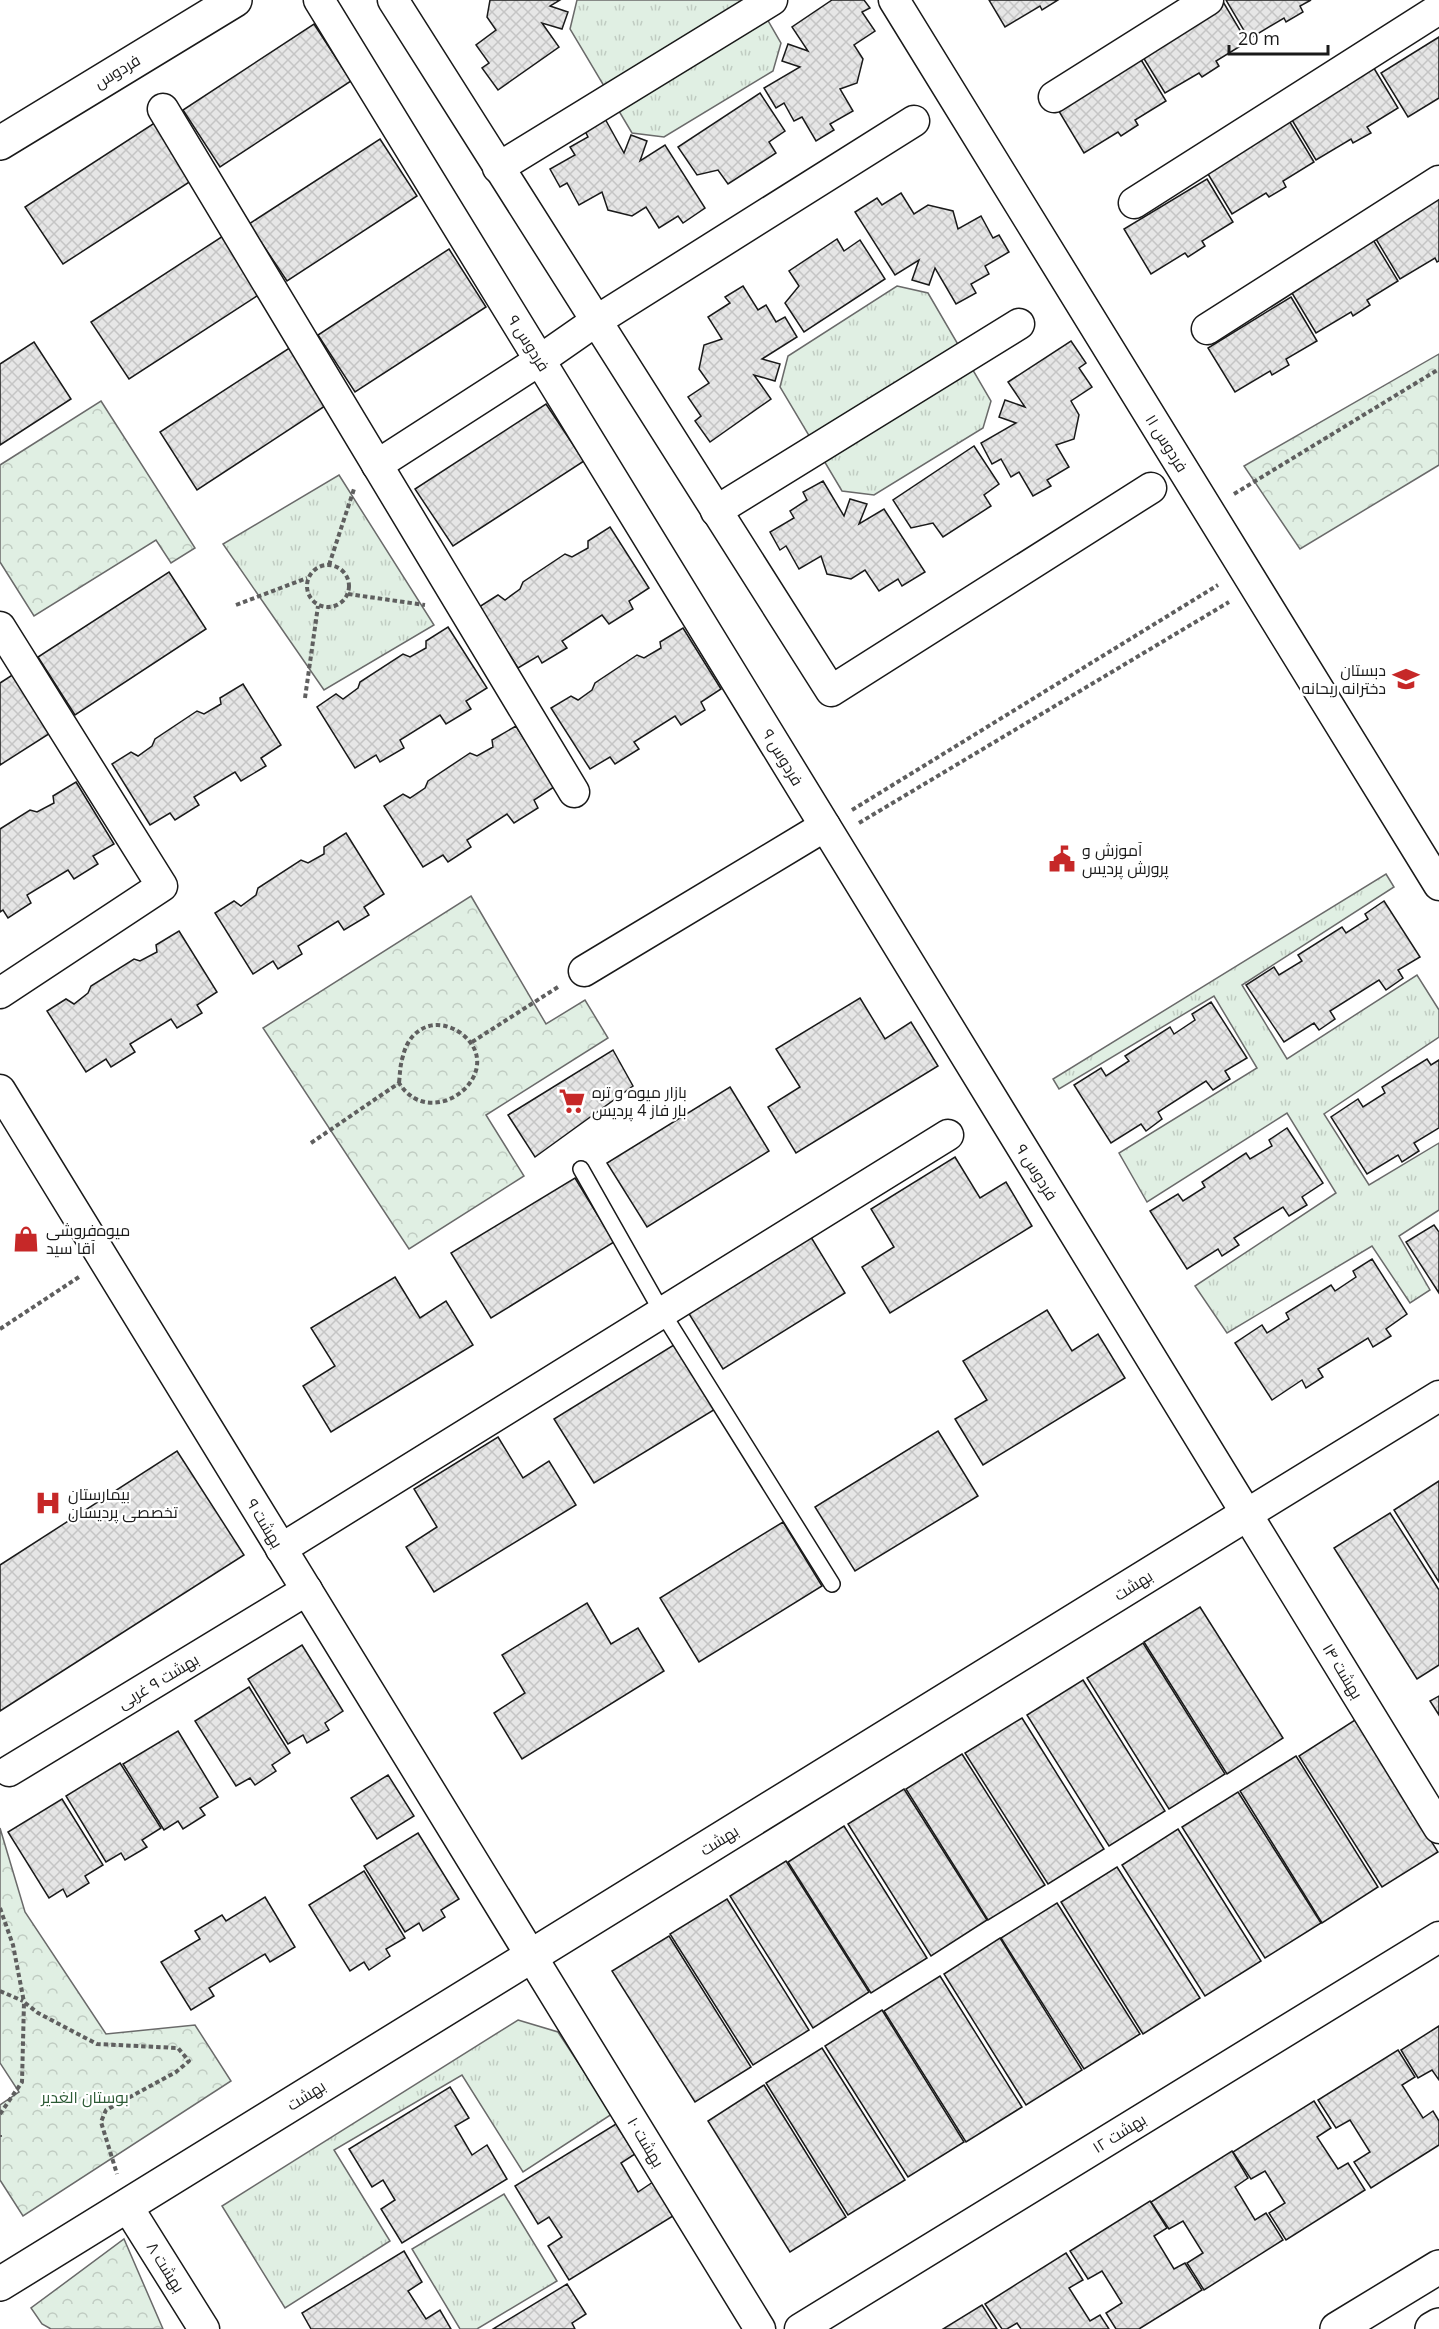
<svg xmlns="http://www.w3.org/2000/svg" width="1439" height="2329" viewBox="0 0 1439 2329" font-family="'Open Sans',Cairo,sans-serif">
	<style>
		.grass { fill: url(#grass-tufts); stroke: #6a6a6a; stroke-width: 1.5 }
		.park { fill: url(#park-crowns); stroke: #6a6a6a; stroke-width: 1.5 }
		.building { fill: url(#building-cross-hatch); stroke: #1a1a1a; stroke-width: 1.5 }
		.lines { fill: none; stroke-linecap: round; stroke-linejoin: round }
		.service-casing { stroke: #1a1a1a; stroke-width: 18 }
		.minor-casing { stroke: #1a1a1a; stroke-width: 33 }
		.tertiary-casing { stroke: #1a1a1a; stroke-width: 36 }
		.secondary-casing { stroke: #1a1a1a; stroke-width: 36 }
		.path { stroke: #5f5f5f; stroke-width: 4; stroke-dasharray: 4.5 3; stroke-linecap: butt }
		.service { stroke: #fff; stroke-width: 15 }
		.minor { stroke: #fff; stroke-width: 30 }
		.tertiary { stroke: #fff; stroke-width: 33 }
		.secondary { stroke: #fff; stroke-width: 33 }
		.labels { text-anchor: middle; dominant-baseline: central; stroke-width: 4.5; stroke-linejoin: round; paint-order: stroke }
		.street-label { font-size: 16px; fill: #1a1a1a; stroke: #fff }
		.poi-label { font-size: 16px; fill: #1a1a1a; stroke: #fff; text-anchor: start }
		.park-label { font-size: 16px; fill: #2b5a34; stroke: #fff }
	</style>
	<defs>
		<pattern id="grass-tufts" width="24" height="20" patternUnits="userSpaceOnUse" patternTransform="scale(1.5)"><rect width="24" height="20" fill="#e0efe3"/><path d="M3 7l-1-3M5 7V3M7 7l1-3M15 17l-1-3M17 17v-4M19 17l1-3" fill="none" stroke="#c0ccc2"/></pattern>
		<pattern id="park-crowns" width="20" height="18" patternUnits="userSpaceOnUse" patternTransform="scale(1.5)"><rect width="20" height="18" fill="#e0efe3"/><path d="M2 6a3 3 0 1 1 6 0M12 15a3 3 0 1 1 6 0" fill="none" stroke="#c0ccc2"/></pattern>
		<pattern id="building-cross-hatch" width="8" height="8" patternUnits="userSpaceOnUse" patternTransform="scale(1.5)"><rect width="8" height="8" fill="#e6e6e6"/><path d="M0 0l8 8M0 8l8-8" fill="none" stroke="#c5c5c5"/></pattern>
	</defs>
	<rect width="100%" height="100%" fill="#fff"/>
	<!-- grass -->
	<g class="grass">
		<path d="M577 0H756L781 43 773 71 664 137 632 133 570 29Z"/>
		<path d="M897 286 928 293 991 401 983 428 874 495 842 491 780 387 788 356Z"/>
		<path d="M339 475 434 625 324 690 223 544Z"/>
		<path d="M1386 874 1394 887 1242 985 1287 1059 1417 975 1439 1010V1037L1324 1114 1369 1185 1439 1143V1210L1399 1236 1430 1290 1410 1303 1372 1246 1227 1333 1195 1286 1336 1193 1287 1113 1147 1202 1119 1153 1257 1068 1214 996 1059 1089 1053 1079Z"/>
		<path d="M518 2020 558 2032 612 2114 523 2172 462 2075 334 2150 390 2241 285 2308 222 2206Z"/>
		<path d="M504 2194 557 2281 477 2329H460L412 2249Z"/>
	</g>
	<!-- park -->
	<g class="park">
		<path d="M1439 354V465L1300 549 1244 466Z"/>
		<path d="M101 401 195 548 171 563 156 540 34 616 0 562V465Z"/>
		<path d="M471 896 546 1024 585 1000 608 1038 486 1115 524 1176 409 1249 263 1028Z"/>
		<path d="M0 1828 25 1912 106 2034 195 2025 231 2081 23 2216 0 2180V2105L19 2092 0 2063Z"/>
		<path d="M124 2239 163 2329H51L42 2324 31 2308Z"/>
	</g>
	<!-- building -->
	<g class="building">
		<path d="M490 0H560L550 6 568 12 562 29 542 23 559 47 498 90 482 68 489 63 476 45 496 30 487 17Z"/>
		<path d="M832 0H864L870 8 862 12 875 31 854 45 863 59 857 83 840 89 853 111 830 124 834 130 816 141 802 117 794 121 784 103 776 108 764 88 800 67 782 61 788 44 808 51 792 27Z"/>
		<path d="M989 0H1058L1042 10 1040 6 1005 27Z"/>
		<path d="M1222 0 1247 42 1216 61 1219 66 1202 77 1199 73 1165 93 1138 49Z"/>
		<path d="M1226 0H1311L1300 6 1303 12 1286 22 1284 18 1249 39Z"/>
		<path d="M314 24 351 81 220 167 183 110Z"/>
		<path d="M1439 37V98L1408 117 1381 73Z"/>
		<path d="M1140 58 1166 101 1135 120 1138 125 1121 136 1118 132 1084 153 1057 108Z"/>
		<path d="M1372 65 1398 108 1367 127 1371 133 1353 143 1351 139 1316 160 1289 115Z"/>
		<path d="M760 93 785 131 769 142 776 153 728 184 718 170 697 175 678 147Z"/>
		<path d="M604 117 624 153 631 135 647 141 640 161 665 145 705 208 683 223 678 216 659 228 646 207 632 216 608 210 602 192 579 205 567 183 560 187 550 169 575 155 570 147 588 137 584 129Z"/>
		<path d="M1288 119 1314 162 1283 181 1286 187 1269 197 1266 193 1232 214 1205 169Z"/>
		<path d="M156 122 194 179 63 264 25 207Z"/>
		<path d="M380 139 417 196 287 281 249 224Z"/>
		<path d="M1207 179 1233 222 1202 241 1205 246 1188 257 1185 253 1151 274 1124 229Z"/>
		<path d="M901 193 914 214 928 205 953 211 958 229 981 216 993 238 999 235 1009 252 985 266 989 274 971 284 976 293 956 304 935 268 929 285 912 280 919 260 895 275 855 212 877 198 882 205Z"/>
		<path d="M1439 195V261L1437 262 1435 258 1400 279 1373 234Z"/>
		<path d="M223 236 260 294 129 379 91 322Z"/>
		<path d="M1372 238 1398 281 1367 300 1370 305 1353 316 1351 312 1316 333 1289 288Z"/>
		<path d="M837 239 844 251 860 240 885 279 804 332 785 303 799 286 789 271Z"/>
		<path d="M449 249 486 307 355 392 318 335Z"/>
		<path d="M743 286 758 310 766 305 776 322 785 317 797 337 762 359 780 364 775 381 754 375 771 399 710 442 695 421 701 416 688 397 709 383 699 369 704 345 722 339 708 317 730 303 725 297Z"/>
		<path d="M1291 297 1317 341 1286 359 1289 365 1272 375 1270 371 1235 392 1208 348Z"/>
		<path d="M1071 341 1086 363 1079 368 1092 387 1071 401 1079 415 1074 439 1056 445 1069 467 1047 480 1051 486 1033 496 1019 472 1011 477 1001 459 992 464 981 443 1016 423 999 417 1005 400 1025 407 1008 382Z"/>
		<path d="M34 342 71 399 0 445V364Z"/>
		<path d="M291 347 328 404 197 490 160 432Z"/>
		<path d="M546 404 584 461 453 546 415 489Z"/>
		<path d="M974 446 999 484 984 495 991 506 943 537 933 523 911 528 893 500Z"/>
		<path d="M823 481 844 516 850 499 867 504 859 524 884 509 925 572 902 586 898 579 879 591 865 570 851 579 827 574 821 556 799 569 786 546 780 550 770 532 794 518 790 511 807 500 803 492Z"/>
		<path d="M610 527 649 588 629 601 633 609 609 624 602 615 562 641 567 648 542 663 538 656 518 668 479 607 498 595 505 600 520 589 523 582 565 554 572 557 588 548V541Z"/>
		<path d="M169 572 206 629 75 715 38 657Z"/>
		<path d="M448 627 487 688 466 701 471 709 446 724 440 715 400 740 404 748 380 762 376 755 355 768 317 707 336 694 343 699 358 688 360 682 403 654 410 657 426 648V641Z"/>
		<path d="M683 628 721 689 701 702 705 710 681 725 675 716 634 742 639 749 615 764 610 757 590 769 551 708 571 696 578 700 592 690 595 683 637 655 644 658 661 648 660 642Z"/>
		<path d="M17 672 55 730 0 765V683Z"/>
		<path d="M243 684 281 745 261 758 266 766 241 781 235 772 194 797 199 805 175 820 170 813 150 825 112 764 131 752 138 756 152 746 155 739 197 711 204 714 221 704 220 698Z"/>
		<path d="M516 726 554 787 534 800 538 808 514 823 507 814 467 840 471 847 448 862 443 855 423 867 384 806 403 794 410 798 425 788 428 781 470 753 477 756 493 747 492 740Z"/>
		<path d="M76 782 114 844 93 856 98 864 74 879 68 870 27 895 31 903 8 918 3 910 0 912V829L30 810 37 812 54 803 53 796Z"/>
		<path d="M346 833 384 894 364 907 369 915 344 930 338 921 298 946 302 954 278 969 273 961 253 974 215 913 234 901 241 906 256 895 258 888 301 860 308 863 324 854V847Z"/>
		<path d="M1384 901 1420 957 1398 970 1403 978 1386 990 1379 980 1330 1011 1335 1019 1319 1030 1314 1023 1284 1042 1246 985 1274 967 1279 975 1302 961 1298 955 1342 927 1346 933 1368 919 1365 914Z"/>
		<path d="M179 931 217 992 197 1005 202 1013 177 1028 171 1019 130 1044 135 1052 111 1067 106 1059 86 1072 47 1011 66 999 74 1004 88 993 91 986 134 959 140 961 157 952 156 945Z"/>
		<path d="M860 998 885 1039 911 1022 938 1066 796 1153 768 1107 800 1087 776 1049Z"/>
		<path d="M1211 1002 1247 1058 1225 1071 1230 1079 1213 1090 1206 1081 1158 1112 1162 1119 1146 1131 1141 1124 1111 1143 1074 1085 1101 1068 1106 1076 1129 1061 1125 1056 1170 1027 1174 1034 1195 1020 1192 1014Z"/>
		<path d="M613 1050 633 1086 535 1157 508 1115Z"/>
		<path d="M1427 1059 1431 1065 1439 1060V1128L1414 1143 1419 1151 1402 1162 1398 1155 1367 1174 1331 1117 1358 1099 1363 1107 1385 1093 1382 1087Z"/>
		<path d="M730 1087 769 1151 647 1227 607 1163Z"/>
		<path d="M1287 1128 1323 1183 1302 1197 1307 1205 1289 1216 1283 1207 1234 1238 1239 1245 1222 1256 1218 1249 1187 1269 1150 1211 1178 1194 1183 1201 1205 1187 1202 1182 1246 1153 1250 1159 1272 1146 1269 1140Z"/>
		<path d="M955 1157 980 1198 1006 1182 1032 1226 890 1313 862 1267 894 1247 871 1209Z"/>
		<path d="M575 1178 614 1242 491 1318 451 1253Z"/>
		<path d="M1434 1225 1439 1232V1293L1406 1242Z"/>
		<path d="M806 1229 845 1293 723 1369 683 1304Z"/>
		<path d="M1372 1259 1407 1314 1386 1329 1391 1336 1373 1347 1368 1338 1318 1369 1323 1377 1306 1388 1302 1380 1272 1400 1235 1343 1262 1325 1267 1333 1289 1319 1286 1313 1331 1285 1335 1291 1356 1277 1353 1271Z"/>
		<path d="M395 1277 420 1318 446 1301 473 1345 331 1432 303 1386 335 1366 311 1328Z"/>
		<path d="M1047 1310 1072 1351 1098 1334 1125 1378 983 1465 955 1419 987 1400 963 1361Z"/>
		<path d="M677 1343 717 1408 594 1483 554 1419Z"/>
		<path d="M938 1431 978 1496 855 1571 815 1507Z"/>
		<path d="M498 1437 523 1478 549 1461 576 1505 434 1592 406 1547 437 1527 414 1489Z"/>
		<path d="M177 1451 244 1555 0 1711V1565Z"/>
		<path d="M1439 1481V1582L1394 1510Z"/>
		<path d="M1390 1513 1439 1590V1665L1417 1679 1334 1548Z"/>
		<path d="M783 1522 822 1586 699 1662 660 1598Z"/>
		<path d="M587 1603 611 1644 638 1628 664 1671 522 1759 494 1713 525 1693 502 1655Z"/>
		<path d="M1200 1607 1283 1738 1227 1774 1144 1642Z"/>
		<path d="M1143 1643 1225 1774 1169 1809 1087 1678Z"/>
		<path d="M302 1645 343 1711 325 1723 329 1730 307 1743 303 1735 288 1744 248 1679Z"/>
		<path d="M1083 1680 1165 1811 1109 1846 1027 1715Z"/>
		<path d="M249 1687 290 1753 272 1765 276 1771 255 1785 250 1778 236 1786 195 1721Z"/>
		<path d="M1439 1696V1715L1430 1701Z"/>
		<path d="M1022 1718 1104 1849 1048 1884 965 1753Z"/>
		<path d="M1355 1720 1438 1852 1382 1887 1299 1756Z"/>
		<path d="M178 1731 218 1797 200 1808 205 1815 183 1829 178 1821 164 1830 123 1764Z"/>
		<path d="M962 1754 1045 1885 988 1920 906 1789Z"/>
		<path d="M1296 1756 1378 1887 1322 1923 1240 1791Z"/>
		<path d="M120 1763 161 1828 142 1840 147 1847 125 1860 121 1853 106 1862 66 1796Z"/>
		<path d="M388 1775 414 1816 377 1839 351 1798Z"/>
		<path d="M904 1789 987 1920 931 1956 848 1824Z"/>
		<path d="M1238 1792 1321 1923 1265 1958 1182 1827Z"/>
		<path d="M62 1799 103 1865 85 1876 89 1883 67 1897 63 1889 49 1898 8 1832Z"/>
		<path d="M844 1826 927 1958 871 1993 788 1862Z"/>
		<path d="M1178 1829 1261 1961 1205 1996 1122 1865Z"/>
		<path d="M418 1833 459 1899 441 1910 445 1917 423 1931 419 1923 405 1932 364 1866Z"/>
		<path d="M786 1861 869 1992 813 2028 730 1896Z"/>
		<path d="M1117 1867 1200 1998 1143 2034 1061 1902Z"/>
		<path d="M364 1871 405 1938 386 1949 390 1956 369 1970 364 1962 350 1971 309 1905Z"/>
		<path d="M265 1897 295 1947 270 1962 265 1954 209 1988 214 1996 191 2010 161 1962 200 1939 195 1931 222 1915 226 1921Z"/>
		<path d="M727 1899 809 2030 753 2065 670 1934Z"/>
		<path d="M1057 1903 1140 2034 1084 2069 1001 1938Z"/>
		<path d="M669 1936 751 2067 695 2102 612 1971Z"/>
		<path d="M1000 1938 1082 2070 1026 2105 944 1974Z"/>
		<path d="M940 1976 1022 2107 966 2142 884 2011Z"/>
		<path d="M882 2010 964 2142 908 2177 825 2046Z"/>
		<path d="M1439 2026V2080L1432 2070 1418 2078 1401 2050Z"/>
		<path d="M822 2048 905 2180 848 2215 766 2083Z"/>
		<path d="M1398 2050 1415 2077 1402 2085 1423 2118 1433 2111 1439 2121V2145L1371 2188 1354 2162 1370 2152 1350 2120 1336 2128 1318 2100Z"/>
		<path d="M764 2085 846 2217 790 2252 708 2121Z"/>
		<path d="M450 2087 469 2118 455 2126 472 2155 487 2145 507 2179 402 2243 381 2209 395 2200 383 2180 372 2187 349 2149Z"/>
		<path d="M1314 2101 1331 2128 1317 2137 1338 2169 1348 2163 1365 2190 1286 2240 1269 2213 1285 2203 1265 2171 1251 2179 1233 2152Z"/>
		<path d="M616 2124 635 2154 621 2163 638 2192 653 2182 673 2216 569 2280 548 2246 562 2237 549 2217 538 2224 515 2186Z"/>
		<path d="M1232 2151 1248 2178 1235 2187 1255 2220 1266 2213 1283 2240 1204 2290 1187 2263 1203 2253 1183 2221 1169 2229 1151 2202Z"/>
		<path d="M1150 2201 1167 2228 1154 2236 1174 2269 1185 2263 1202 2290 1139 2329H1116L1106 2313 1122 2303 1102 2271 1088 2279 1070 2251Z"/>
		<path d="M404 2251 422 2282 408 2291 426 2319 440 2310 451 2329H311L302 2313Z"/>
		<path d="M1066 2253 1083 2280 1069 2288 1090 2321 1100 2315 1109 2329H1021L1017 2323 1007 2329H1002L985 2304Z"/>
		<path d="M567 2284 586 2314 572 2323 575 2329H493Z"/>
		<path d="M982 2305 997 2329H943Z"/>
	</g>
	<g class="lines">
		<!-- service casing -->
		<g class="service-casing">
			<path id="service" d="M581 1169 662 1312 832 1584"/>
		</g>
		<!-- minor casing -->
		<g class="minor-casing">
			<g id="minor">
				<path d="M319 0 1439 1828"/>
				<path d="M393 0 831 691 1151 488"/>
				<path d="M894 0 1439 885"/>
				<path d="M1054 97 1208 0"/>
				<path d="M163 109 574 792"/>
				<path d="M498 168 772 0"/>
				<path d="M1134 203 1439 9"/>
				<path d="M1207 329 1439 181"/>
				<path d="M377 465 540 360 596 321 914 121"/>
				<path d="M716 511 1019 324"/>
				<path d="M0 627 162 886 0 993"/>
				<path d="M584 971 825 826"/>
				<path d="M0 1090 760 2329"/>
				<path d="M1247 1514 1439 1396"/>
				<path d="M281 1549 948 1135"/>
				<path d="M9 1771 307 1590"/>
				<path d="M127 2206 204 2329"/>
				<path d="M800 2329 1439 1937"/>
			</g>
		</g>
		<!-- tertiary casing -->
		<g class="tertiary-casing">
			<g id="tertiary">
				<path d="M0 143 235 0"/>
				<path d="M0 2284 1247 1514"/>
			</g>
		</g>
		<!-- secondary casing -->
		<g class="secondary-casing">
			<g id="secondary">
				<path d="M1337 2329 1439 2267"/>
				<path d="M1432 2329 1439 2325"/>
			</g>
		</g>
		<!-- path -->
		<g class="path">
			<path d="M1234 494 1439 369"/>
			<circle cx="328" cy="586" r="21"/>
			<path d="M329 565 354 489"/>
			<path d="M348 594 425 605"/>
			<path d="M236 605 307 578"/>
			<path d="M305 698 318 606"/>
			<path d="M852 810 1218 585"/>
			<path d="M859 823 1229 602"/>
			<path d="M472 1042 558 987"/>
			<path d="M311 1143 399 1083C432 1135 510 1072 462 1034 438 1016 410 1026 403 1056 400 1065 400 1074 399 1083"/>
			<path d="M0 1329 79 1277"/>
			<path d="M0 1908 13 1945 24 2002"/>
			<path d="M0 1991 23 2001"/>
			<path d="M0 2114 22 2082 24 2002 38 2013 97 2044 178 2048 189 2061 176 2072 106 2110 101 2122 117 2174"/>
			<path d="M0 2135V2137"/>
		</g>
		<!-- service -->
		<use href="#service" class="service"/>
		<!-- minor -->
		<use href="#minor" class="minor"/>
		<!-- tertiary -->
		<use href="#tertiary" class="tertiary"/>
		<!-- secondary -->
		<use href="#secondary" class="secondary"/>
	</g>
	<!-- icons -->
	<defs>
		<g id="school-bare" transform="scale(2.07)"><path d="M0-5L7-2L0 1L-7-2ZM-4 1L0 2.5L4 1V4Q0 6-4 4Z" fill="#c62828" stroke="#fff" stroke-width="2.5" paint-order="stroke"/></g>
		<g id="civic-bare" transform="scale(2.07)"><path d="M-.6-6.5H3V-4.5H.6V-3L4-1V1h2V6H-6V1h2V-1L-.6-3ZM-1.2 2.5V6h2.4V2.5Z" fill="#c62828" stroke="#fff" stroke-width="2.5" paint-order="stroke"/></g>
		<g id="supermarket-bare" transform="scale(2.07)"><path d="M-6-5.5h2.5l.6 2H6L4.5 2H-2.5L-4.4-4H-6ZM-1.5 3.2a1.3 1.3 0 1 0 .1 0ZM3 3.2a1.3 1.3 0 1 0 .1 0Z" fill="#c62828" stroke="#fff" stroke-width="2.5" paint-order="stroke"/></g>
		<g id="shop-bare" transform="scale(2.07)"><path d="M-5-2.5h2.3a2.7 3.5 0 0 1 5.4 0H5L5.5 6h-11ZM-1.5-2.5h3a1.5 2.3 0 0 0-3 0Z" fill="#c62828" stroke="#fff" stroke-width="2.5" paint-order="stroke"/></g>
		<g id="hospital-bare" transform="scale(2.07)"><path d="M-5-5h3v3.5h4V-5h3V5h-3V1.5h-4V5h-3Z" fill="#c62828" stroke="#fff" stroke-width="2.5" paint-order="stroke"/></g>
	</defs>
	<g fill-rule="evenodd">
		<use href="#school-bare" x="1406" y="679"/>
		<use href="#civic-bare" x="1062" y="859"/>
		<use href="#supermarket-bare" x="572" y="1101"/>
		<use href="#shop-bare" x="26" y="1239"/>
		<use href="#hospital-bare" x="48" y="1503"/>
	</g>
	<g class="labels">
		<!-- street labels -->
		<g class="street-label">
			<text transform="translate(117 71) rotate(-31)">فردوس</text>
			<text transform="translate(529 343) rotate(58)">فردوس ۹</text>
			<text transform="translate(1167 443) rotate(58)">فردوس ۱۱</text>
			<text transform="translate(783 757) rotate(59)">فردوس ۹</text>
			<text transform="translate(1037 1172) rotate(58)">فردوس ۹</text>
			<text transform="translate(265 1523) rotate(59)">بهشت ۹</text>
			<text transform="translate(1133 1585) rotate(-32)">بهشت</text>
			<text transform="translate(1343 1671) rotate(59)">بهشت ۱۴</text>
			<text transform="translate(158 1681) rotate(-31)">بهشت ۹ غربی</text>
			<text transform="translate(719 1840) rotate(-32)">بهشت</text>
			<text transform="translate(306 2095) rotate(-32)">بهشت</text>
			<text transform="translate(1119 2133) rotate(-32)">بهشت ۱۲</text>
			<text transform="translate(646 2142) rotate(59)">بهشت ۱۰</text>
			<text transform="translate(166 2267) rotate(58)">بهشت ۸</text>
		</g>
		<!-- poi labels -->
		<g class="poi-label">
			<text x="1386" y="670" text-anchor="end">دبستان<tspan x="1386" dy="18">دخترانه ریحانه</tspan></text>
			<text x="1082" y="850">آموزش و<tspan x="1082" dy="18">پرورش پردیس</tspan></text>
			<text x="592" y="1092">بازار میوه و تره<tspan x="592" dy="18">بار فاز 4 پردیس</tspan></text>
			<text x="46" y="1230">میوه‌فروشی<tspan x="46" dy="18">آقا سید</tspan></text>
			<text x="68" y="1494">بیمارستان<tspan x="68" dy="18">تخصصی پردیسان</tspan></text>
		</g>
		<!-- park labels -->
		<g class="park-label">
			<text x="85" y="2097">بوستان الغدیر</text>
		</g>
	</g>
	<!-- scale -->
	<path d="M1229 45v9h99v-9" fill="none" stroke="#1a1a1a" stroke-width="3"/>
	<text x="1238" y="45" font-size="18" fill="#1a1a1a" stroke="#ffffff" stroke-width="4.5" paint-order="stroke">20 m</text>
</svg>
